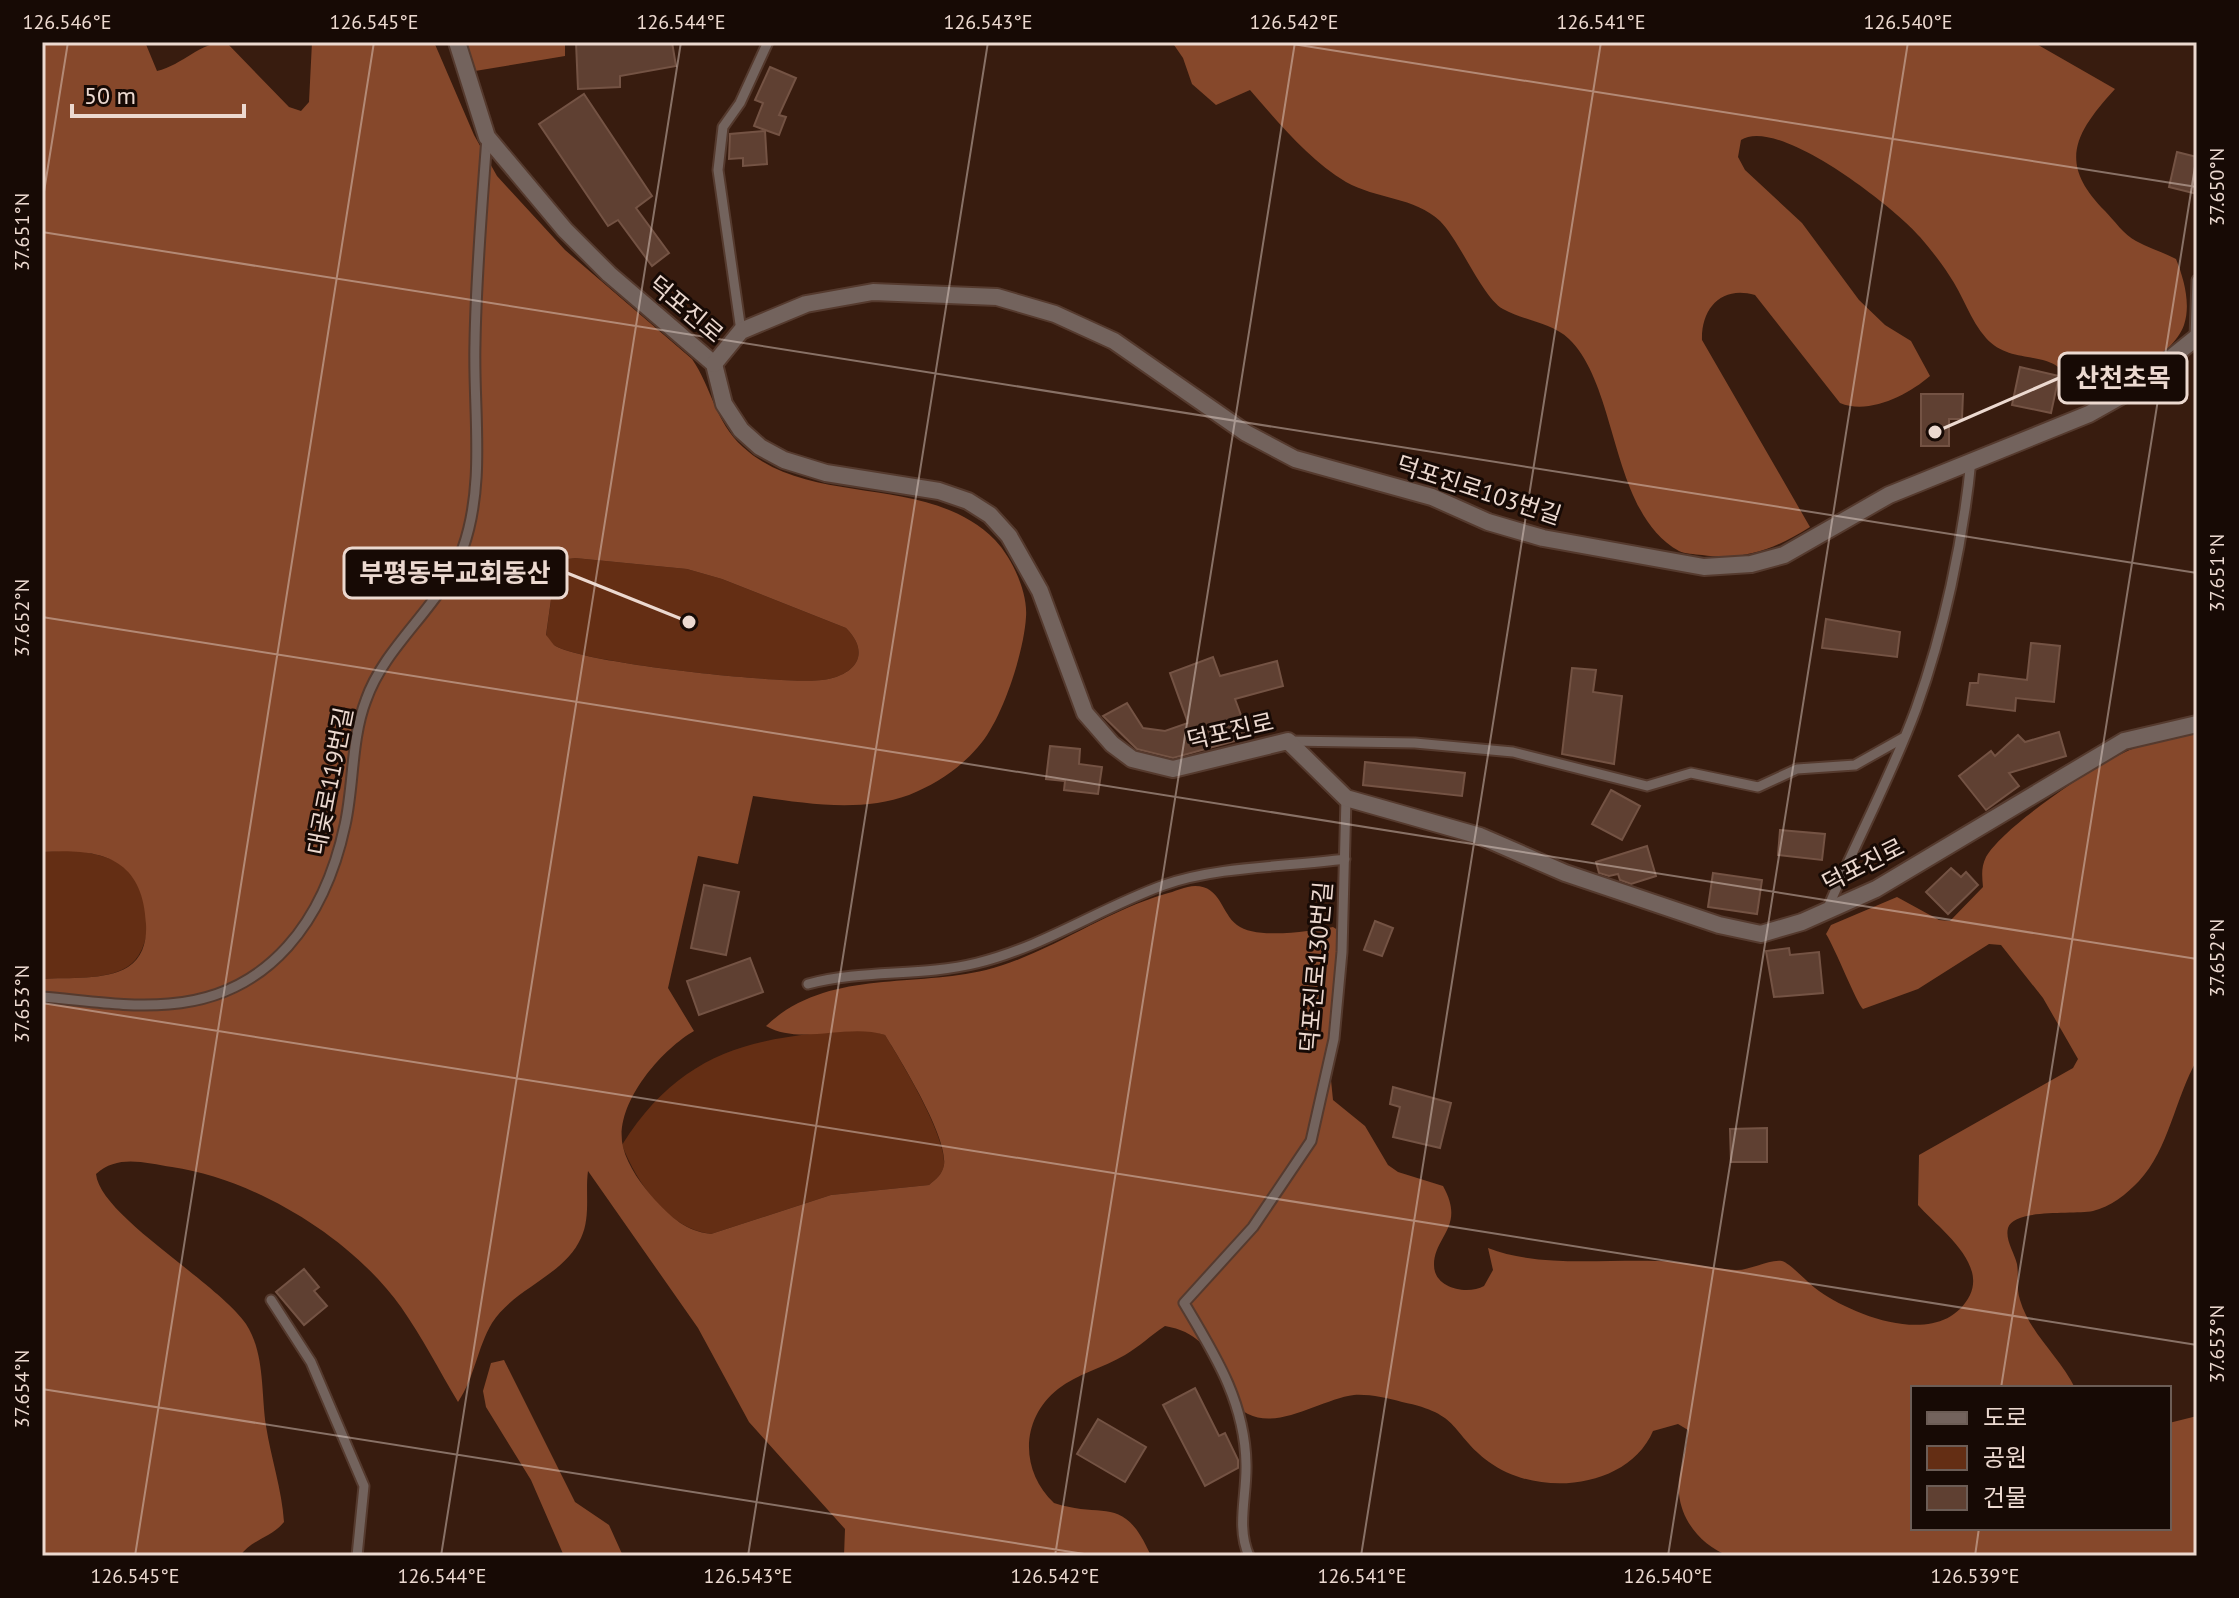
<svg xmlns="http://www.w3.org/2000/svg" width="2239" height="1598" viewBox="0 0 2239 1598" font-family="'PT Sans','Noto Sans KR',sans-serif">
	<style>
		.green { fill: #642e14 }
		.forest { fill: #86482b; fill-rule: evenodd }
		.building { fill: #5f4032; stroke: #745344; stroke-width: 2 }
		.lines { fill: none; stroke-linecap: round; stroke-linejoin: round }
		.service-casing { stroke: #553a2e; stroke-width: 13 }
		.minor-casing { stroke: #553a2e; stroke-width: 20 }
		.service { stroke: #73635d; stroke-width: 9 }
		.minor { stroke: #73635d; stroke-width: 16 }
		.ticks { fill: none; stroke: #ecd9d0; stroke-width: 2; stroke-opacity: 0.45 }
		.labels { text-anchor: middle; dominant-baseline: central; stroke-width: 6; stroke-linejoin: round; paint-order: stroke }
		.street-label { font-size: 24px; fill: #ecd9d0; stroke: #170a05 }
		.leader { fill: none; stroke: #ecd9d0; stroke-width: 3 }
		.callout-dot { fill: #ecd9d0; stroke: #170a05; stroke-width: 3 }
		.callout { fill: #170a05; stroke: #ecd9d0; stroke-width: 3 }
		.callout-label { font-size: 26px; text-anchor: middle; font-weight: bold; fill: #ecd9d0 }
		.neatline { fill: none; stroke: #ecd9d0; stroke-width: 3 }
		.ticks-label { font-size: 20px; text-anchor: middle; fill: #ecd9d0 }
	</style>
	<rect width="100%" height="100%" fill="#381c0f"/>
	<!-- green -->
	<g class="green">
		<path d="M575 558 687 569 722 579 846 628C872 654 855 676 822 680 787 685 579 663 554 645 551 643 549 639 546 636L554 578 561 560Z"/>
		<path d="M75 850C95 854 123 859 136 877 153 899 153 952 127 967 104 981 68 977 42 979V852Z"/>
		<path d="M869 1030 885 1035C901 1061 947 1137 944 1165 942 1175 936 1179 929 1185L831 1195 711 1234C668 1229 637 1183 622 1145 684 1046 761 1035 869 1030Z"/>
	</g>
	<!-- forest -->
	<g class="forest">
		<path d="M42 42H145L157 71C183 65 200 42 226 42L289 107 301 111 309 102 312 42H434L474 135 497 176 565 250 692 359C712 388 715 422 743 447 810 509 928 472 995 540 1012 558 1028 592 1026 617 1024 652 1002 721 978 747 959 769 936 784 909 795 860 813 803 803 753 796L738 864 698 856 668 988 694 1031C661 1050 613 1105 623 1147 628 1167 642 1185 655 1200 672 1218 686 1231 711 1234L831 1195 929 1185C936 1179 942 1175 944 1165 948 1137 901 1061 885 1035 847 1023 801 1046 766 1026 826 969 911 988 986 970 1049 954 1103 912 1165 894 1174 892 1186 886 1195 886 1221 886 1221 913 1237 925 1256 940 1311 931 1333 927L1344 934 1347 946 1331 1080 1333 1100 1365 1126 1388 1165 1398 1172 1443 1186C1466 1227 1434 1236 1434 1265 1434 1289 1468 1295 1484 1286L1493 1270 1488 1248C1539 1268 1603 1259 1657 1261 1683 1261 1709 1268 1735 1270 1750 1271 1768 1259 1782 1261 1790 1263 1810 1285 1819 1291 1856 1317 1942 1350 1970 1295 1986 1261 1937 1227 1918 1205L1919 1155 2073 1068 2078 1059 2043 998 2001 945 1989 944 1918 989 1863 1009C1857 1004 1835 948 1826 934L1831 925 1897 897 1939 920 1950 921 1983 887C1982 876 1981 867 1986 857 2003 827 2087 771 2119 755 2144 742 2170 737 2197 732V1060C2175 1098 2169 1149 2139 1181 2127 1194 2110 1207 2093 1211 2073 1215 2014 1208 2008 1228 2005 1240 2014 1252 2017 1264 2019 1275 2016 1288 2020 1300 2030 1334 2060 1357 2075 1388H1913V1528H2073L2091 1531 2169 1528V1423L2197 1416V1556H1729C1703 1546 1682 1523 1679 1494 1677 1473 1688 1452 1688 1430L1678 1424 1653 1431C1628 1489 1538 1498 1489 1462 1450 1433 1462 1414 1402 1402 1387 1398 1369 1394 1354 1395 1322 1399 1279 1430 1248 1414 1211 1394 1228 1337 1165 1326 1151 1335 1139 1347 1125 1355 1103 1368 1077 1374 1058 1389 1020 1419 1020 1471 1054 1503 1106 1520 1123 1493 1151 1556H844L845 1529 749 1422 698 1328 588 1171C585 1192 591 1217 581 1238 564 1276 514 1288 492 1323 477 1348 475 1377 458 1402 439 1370 422 1337 401 1307 352 1238 255 1179 172 1167 145 1163 118 1154 96 1174 100 1216 217 1282 246 1324 265 1353 261 1393 266 1426 271 1458 282 1490 284 1522 271 1538 252 1539 240 1556H42V979C68 977 105 981 128 967 143 958 147 940 146 924 143 857 100 848 42 852ZM575 558 687 569 722 579 846 628C872 654 855 676 822 680 787 685 578 663 554 645 551 642 549 638 546 635L554 578 561 560Z"/>
		<path d="M466 42H565V56L475 71Z"/>
		<path d="M1172 42H2033L2115 89C2075 133 2057 163 2105 211 2114 220 2124 235 2136 241 2148 248 2163 252 2176 259 2184 279 2191 304 2184 325 2173 357 2110 391 2079 395 2068 387 2069 375 2058 367 2041 353 2007 362 1986 338 1970 320 1963 295 1949 275 1941 262 1930 249 1920 237 1894 207 1778 116 1741 140L1738 157 1745 170 1802 223 1859 300 1885 325 1911 341 1930 376C1908 395 1869 415 1840 403L1755 295C1722 285 1701 308 1702 340L1810 527C1775 549 1744 561 1702 555 1694 554 1685 554 1679 551 1610 513 1619 387 1569 339 1551 322 1524 321 1503 309 1482 297 1460 241 1440 221 1415 197 1376 199 1346 182 1309 160 1278 122 1250 90L1216 105 1192 84 1183 58Z"/>
		<path d="M504 1360 575 1502 609 1525 623 1556H564L531 1480 486 1407 483 1391 491 1363Z"/>
	</g>
	<!-- building -->
	<g class="building">
		<path d="M576 42H672L676 66 620 76V87L578 89Z"/>
		<path d="M770 67 796 78 779 115 786 117 779 135 754 126 763 103 755 100Z"/>
		<path d="M584 94 652 196 636 208 669 253 652 266 618 220 608 226 539 124Z"/>
		<path d="M765 131 767 164 743 166V158L729 159 730 134Z"/>
		<path d="M2177 152 2197 157V194L2169 187Z"/>
		<path d="M2020 367 2059 376 2051 413 2012 405Z"/>
		<path d="M1921 394H1963L1962 419H1949V446H1921Z"/>
		<path d="M1826 619 1900 632 1897 657 1822 648Z"/>
		<path d="M2031 643 2060 646 2054 702 2016 698 2015 711 1967 705 1970 683H1978L1979 674 2027 680Z"/>
		<path d="M1213 657 1220 676 1277 661 1283 686 1235 699 1249 737 1173 758 1137 749 1103 716 1127 703 1143 728 1165 731 1188 723 1170 673Z"/>
		<path d="M1572 668 1596 670 1593 692 1622 696 1614 764 1562 754Z"/>
		<path d="M2059 732 2066 756 2009 773 2019 786 1986 810 1959 776 1991 751 1995 756 2018 735 2025 742Z"/>
		<path d="M1050 746 1080 749 1079 764 1102 767 1098 794 1064 790 1065 781 1046 779Z"/>
		<path d="M1365 762 1465 773 1462 796 1363 785Z"/>
		<path d="M1611 790 1640 806 1622 840 1592 824Z"/>
		<path d="M1780 830 1825 834 1822 860 1778 855Z"/>
		<path d="M1647 846 1656 876 1631 884 1620 880 1618 874 1609 876 1599 873 1596 862Z"/>
		<path d="M1951 868 1961 877 1966 872 1978 885 1948 914 1926 892Z"/>
		<path d="M1713 873 1762 880 1757 914 1708 907Z"/>
		<path d="M704 885 739 892 726 955 691 948Z"/>
		<path d="M1375 921 1393 928 1382 956 1364 950Z"/>
		<path d="M1789 948 1790 955 1819 952 1823 993 1774 997 1766 951Z"/>
		<path d="M750 958 763 992 699 1015 687 981Z"/>
		<path d="M1393 1087 1451 1103 1440 1148 1393 1137 1400 1107 1390 1104Z"/>
		<path d="M1767 1128V1162H1731L1730 1129Z"/>
		<path d="M304 1269 319 1287 314 1291 327 1306 304 1325 276 1292Z"/>
		<path d="M1195 1388 1219 1436 1225 1433 1238 1460V1468L1205 1486 1163 1405Z"/>
		<path d="M1098 1419 1146 1447 1125 1482 1077 1454Z"/>
	</g>
	<g class="lines">
		<!-- service casing -->
		<g class="service-casing">
			<g id="service">
				<path d="M741 331 718 170 723 127 740 103 768 42"/>
				<path d="M2195 337 2197 280"/>
				<path d="M1288 741 1415 743 1513 752 1647 786 1691 773 1758 787 1797 769 1855 765 1903 738"/>
				<path d="M1827 910C1855 843 1891 777 1916 709 1944 631 1963 542 1971 460"/>
				<path d="M808 984C863 969 921 977 977 963 1043 947 1100 908 1164 885 1218 866 1287 867 1345 859"/>
				<path d="M42 997C83 1000 127 1008 169 1004 271 996 325 918 345 825 354 785 351 739 366 700 386 643 443 605 463 548 486 483 473 410 475 343 476 274 482 206 487 137"/>
				<path d="M271 1300 311 1362 364 1486 357 1556"/>
				<path d="M1249 1556C1236 1527 1247 1495 1246 1464 1245 1402 1215 1355 1184 1303L1253 1227 1311 1141 1334 1039 1342 952 1346 798"/>
			</g>
		</g>
		<!-- minor casing -->
		<g class="minor-casing">
			<g id="minor">
				<path d="M457 42 487 137 565 230 609 274 714 364 724 404 741 430 760 447 784 460 826 473 939 491 968 501 990 515 1009 536 1040 591 1085 713 1112 744 1132 759 1173 769 1288 741 1346 798 1480 836 1565 873 1719 925 1761 934 1802 922 1876 889 2124 741 2197 724"/>
				<path d="M714 364 741 331 806 304 873 292 997 297 1055 314 1114 341 1246 433 1295 459 1432 497 1488 522 1543 538 1704 567 1751 564 1784 555 1889 495 2089 414 2130 391 2197 337"/>
			</g>
		</g>
		<!-- service -->
		<use href="#service" class="service"/>
		<!-- minor -->
		<use href="#minor" class="minor"/>
	</g>
	<!-- ticks -->
	<path class="ticks" d="M1280 42 2197 187M42 204 68 42M42 232 2197 573M42 617 2197 959M42 1003 2197 1345M2001 1388 2197 154M42 1389 1097 1556M135 1556 374 42M441 1556 681 42M748 1556 988 42M1055 1556 1295 42M1361 1556 1601 42M1668 1556 1908 42M1975 1556 1979 1528"/>
	<g class="labels">
		<!-- street labels -->
		<g class="street-label">
			<text transform="translate(686 309) rotate(40)">덕포진로</text>
			<text transform="translate(1479 490) rotate(18)">덕포진로103번길</text>
			<text transform="translate(1230 731) rotate(-13)">덕포진로</text>
			<text transform="translate(330 781) rotate(-79)">대곶로119번길</text>
			<text transform="translate(1863 865) rotate(-27)">덕포진로</text>
			<text transform="translate(1316 967) rotate(-85)">덕포진로130번길</text>
		</g>
	</g>
	<!-- callouts -->
	<path class="leader" d="M1935 432L2059 378M689 622L567 573"/>
	<g class="callout-dot">
		<circle cx="1935" cy="432" r="8"/>
		<circle cx="689" cy="622" r="8"/>
	</g>
	<g class="callout">
		<rect x="2059" y="353" width="128" height="50" rx="8"/>
		<rect x="344" y="548" width="223" height="50" rx="8"/>
	</g>
	<g class="callout-label">
		<text x="2123" y="387">산천초목</text>
		<text x="455" y="582">부평동부교회동산</text>
	</g>
	<!-- border -->
	<rect width="2239" height="1598" fill="none" stroke="#170a05" stroke-width="88"/>
	<!-- legend -->
	<rect x="1911" y="1386" width="260" height="144" fill="#170a05" stroke="#6c5d56" stroke-width="2"/>
	<rect x="1927" y="1412" width="40" height="12" fill="#73635d" stroke="#6c5d56" stroke-width="2"/>
	<text x="1983" y="1426" font-size="24" fill="#ecd9d0">도로</text>
	<rect x="1927" y="1446" width="40" height="24" fill="#642e14" stroke="#6c5d56" stroke-width="2"/>
	<text x="1983" y="1466" font-size="24" fill="#ecd9d0">공원</text>
	<rect x="1927" y="1486" width="40" height="24" fill="#5f4032" stroke="#6c5d56" stroke-width="2"/>
	<text x="1983" y="1506" font-size="24" fill="#ecd9d0">건물</text>
	<!-- scale -->
	<path d="M72 104v12h172v-12" fill="none" stroke="#ecd9d0" stroke-width="4"/>
	<text x="84" y="104" font-size="24" fill="#ecd9d0" stroke="#170a05" stroke-width="6" paint-order="stroke">50 m</text>
	<rect x="44" y="44" width="2151" height="1510" class="neatline"/>
	<g class="ticks-label">
		<text x="67" y="29">126.546°E</text>
		<text x="374" y="29">126.545°E</text>
		<text x="681" y="29">126.544°E</text>
		<text x="988" y="29">126.543°E</text>
		<text x="1294" y="29">126.542°E</text>
		<text x="1601" y="29">126.541°E</text>
		<text x="1908" y="29">126.540°E</text>
		<text transform="translate(2217 187) rotate(-90)" y="7">37.650°N</text>
		<text transform="translate(22 232) rotate(-90)" y="7">37.651°N</text>
		<text transform="translate(2217 573) rotate(-90)" y="7">37.651°N</text>
		<text transform="translate(22 618) rotate(-90)" y="7">37.652°N</text>
		<text transform="translate(2217 958) rotate(-90)" y="7">37.652°N</text>
		<text transform="translate(22 1004) rotate(-90)" y="7">37.653°N</text>
		<text transform="translate(2217 1344) rotate(-90)" y="7">37.653°N</text>
		<text transform="translate(22 1389) rotate(-90)" y="7">37.654°N</text>
		<text x="135" y="1583">126.545°E</text>
		<text x="442" y="1583">126.544°E</text>
		<text x="748" y="1583">126.543°E</text>
		<text x="1055" y="1583">126.542°E</text>
		<text x="1362" y="1583">126.541°E</text>
		<text x="1668" y="1583">126.540°E</text>
		<text x="1975" y="1583">126.539°E</text>
	</g>
</svg>
